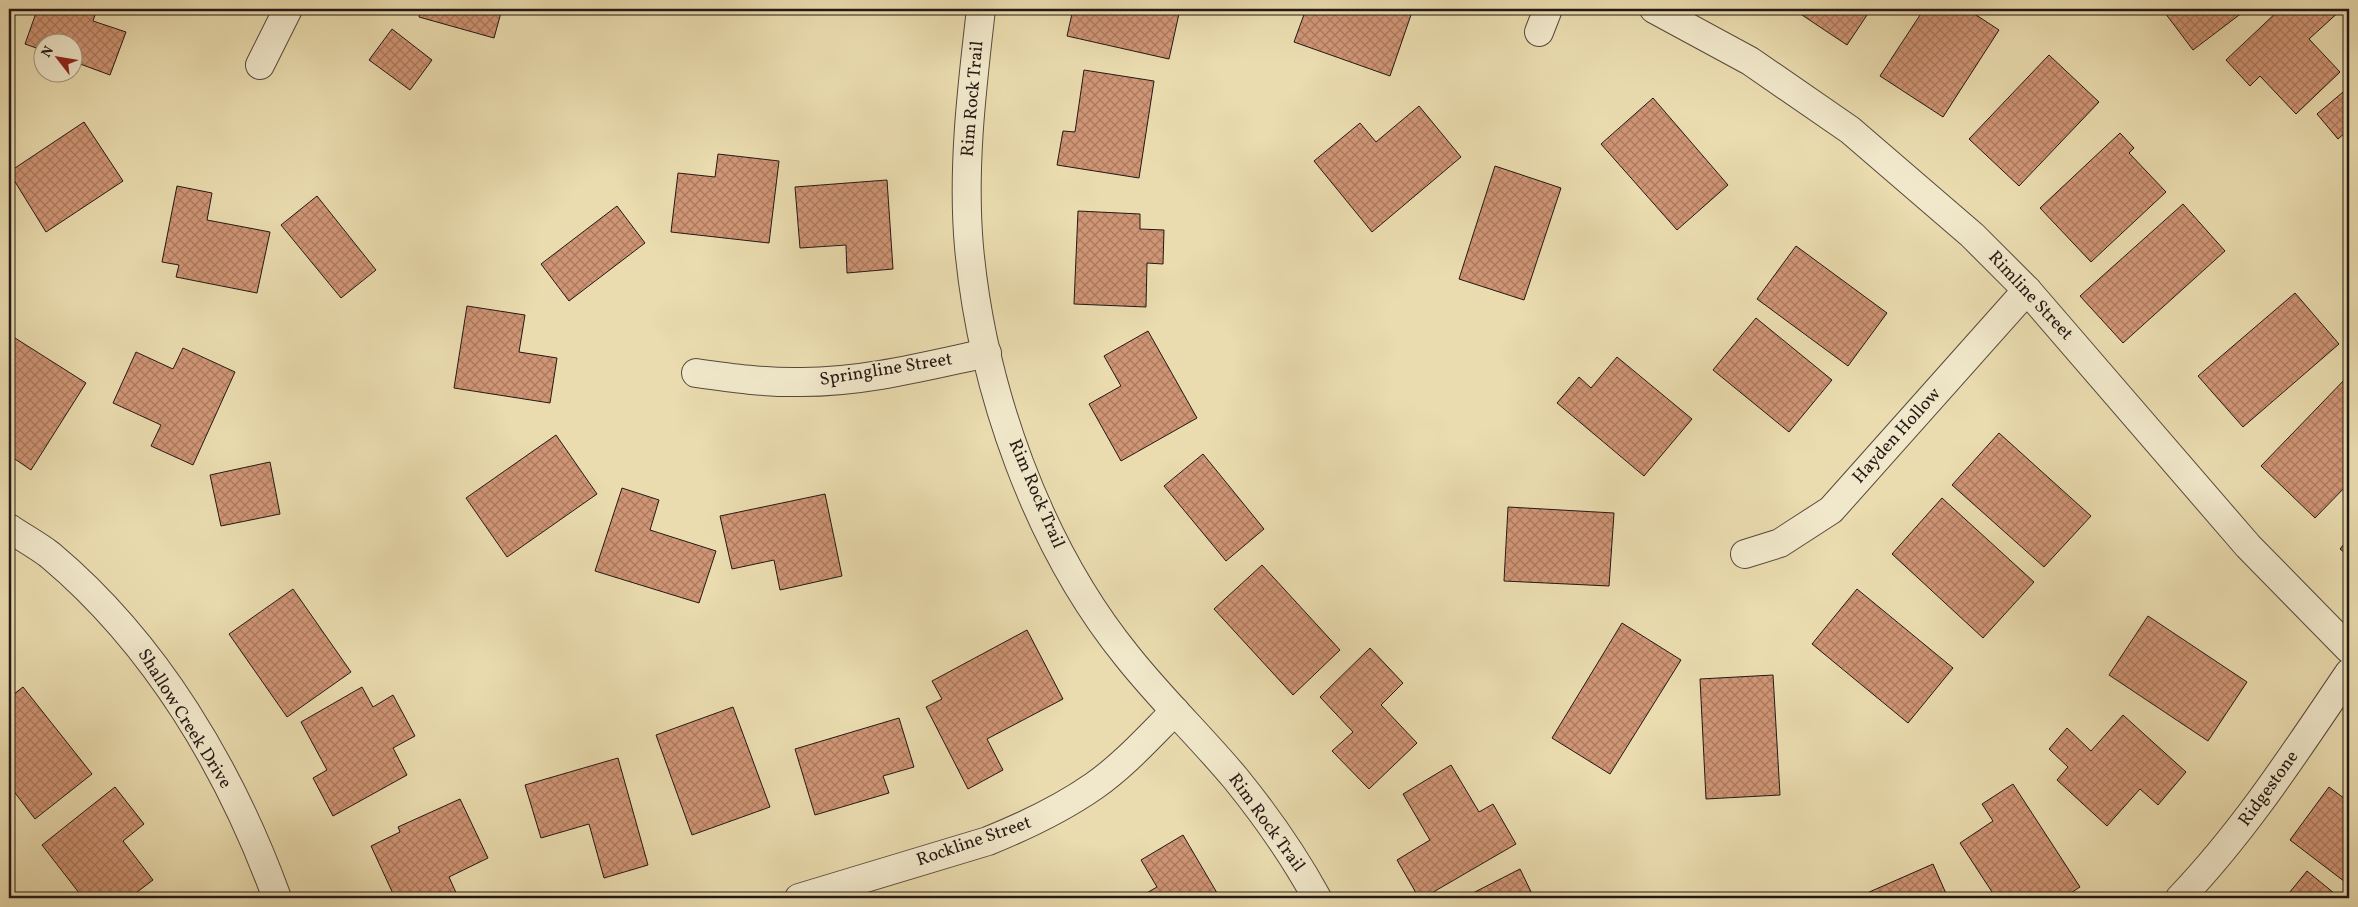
<svg xmlns="http://www.w3.org/2000/svg" width="2358" height="907" viewBox="0 0 2358 907" font-family="Vollkorn,serif">
	<style>
		.building { fill: url(#building-cross-hatch); stroke: #241814 }
		.lines { fill: none; stroke-linecap: round; stroke-linejoin: round }
		.minor-casing { stroke: #56493b; stroke-width: 30 }
		.minor { stroke: #f1e8cb; stroke-width: 28 }
		.labels { text-anchor: middle; dominant-baseline: central; stroke-width: 4; stroke-linejoin: round; paint-order: stroke }
		.street-label { font-size: 18px; fill: #241814; stroke: #f1e8cb }
	</style>
	<defs>
		<pattern id="building-cross-hatch" width="8" height="8" patternUnits="userSpaceOnUse" patternTransform="scale(1.25)"><rect width="8" height="8" fill="#d09575"/><path d="M0 0l8 8M0 8l8-8" fill="none" stroke="#a9795f"/></pattern>
	</defs>
	<rect width="100%" height="100%" fill="#eadcaf"/>
	<filter id="stains"><feTurbulence type="fractalNoise" baseFrequency=".004" numOctaves="4"/><feColorMatrix values="0 0 0 0 .2 0 0 0 0 .09 0 0 0 0 .02 0 0 0 .5 -.17"/></filter>
	<radialGradient id="worn" r=".72"><stop offset=".6" stop-color="#630" stop-opacity="0"/><stop offset="1" stop-color="#630" stop-opacity=".3"/></radialGradient>
	<!-- building -->
	<g class="building">
		<path d="M22 9H97L93 21 126 32 110 75 72 61V42H42V50L25 44 36 13Z"/>
		<path d="M421 9H502L494 38 419 17Z"/>
		<path d="M889 9H910L909 13Z"/>
		<path d="M1073 9H1180L1169 59 1067 36Z"/>
		<path d="M1306 9H1413L1390 76 1294 42Z"/>
		<path d="M1793 9H1871L1847 45Z"/>
		<path d="M1924 9H1967L1999 30 1943 117 1880 76Z"/>
		<path d="M2162 9H2247L2193 50Z"/>
		<path d="M2280 9H2342L2309 39 2340 72 2296 114 2260 76 2250 86 2226 60Z"/>
		<path d="M392 29 432 60 410 90 369 60Z"/>
		<path d="M2049 55 2099 102 2019 186 1969 139Z"/>
		<path d="M1084 70 1154 81 1139 178 1057 165 1063 131 1075 132Z"/>
		<path d="M2349 87V133L2347 131 2338 139 2317 114Z"/>
		<path d="M1653 98 1728 185 1677 230 1601 144Z"/>
		<path d="M1419 106 1461 157 1372 232 1314 161 1360 123 1376 142Z"/>
		<path d="M84 122 123 181 46 232 9 172Z"/>
		<path d="M2120 133 2134 148 2129 153 2166 192 2091 262 2040 208Z"/>
		<path d="M718 154 779 161 769 243 671 232 678 173 715 177Z"/>
		<path d="M1495 166 1561 188 1524 300 1459 279Z"/>
		<path d="M887 180 893 269 847 273 846 245 800 248 795 187Z"/>
		<path d="M177 186 212 193 207 220 270 232 257 293 176 277 179 265 162 262Z"/>
		<path d="M317 196 376 270 341 298 281 225Z"/>
		<path d="M2183 204 2225 251 2123 343 2080 296Z"/>
		<path d="M617 206 645 243 569 301 541 264Z"/>
		<path d="M1078 211 1140 214V229L1164 230 1163 264 1147 263 1146 307 1074 304Z"/>
		<path d="M1796 246 1887 313 1848 366 1757 299Z"/>
		<path d="M2295 293 2339 344 2243 427 2198 376Z"/>
		<path d="M467 306 525 315 519 352 557 358 550 403 454 388Z"/>
		<path d="M1756 318 1832 380 1789 432 1713 370Z"/>
		<path d="M1148 331 1197 418 1121 461 1089 404 1121 386 1104 356Z"/>
		<path d="M15 338 86 383 31 470 9 455V428L11 425 9 424V349Z"/>
		<path d="M183 348 235 372 193 465 151 446 161 425 113 403 136 352 173 369Z"/>
		<path d="M1617 357 1692 419 1644 476 1557 403 1579 377 1591 388Z"/>
		<path d="M2349 375V483L2315 518 2261 466Z"/>
		<path d="M1999 433 2091 516 2044 567 1952 485Z"/>
		<path d="M556 435 597 494 507 557 466 498Z"/>
		<path d="M1203 454 1264 529 1226 561 1164 486Z"/>
		<path d="M270 462 280 514 221 526 210 475Z"/>
		<path d="M622 488 659 500 650 530 716 551 699 603 595 571Z"/>
		<path d="M825 494 842 576 780 590 774 560 732 569 720 516Z"/>
		<path d="M1942 498 2034 582 1983 638 1892 554Z"/>
		<path d="M1508 507 1614 513 1609 586 1504 581Z"/>
		<path d="M2349 538V556L2340 549Z"/>
		<path d="M1262 565 1340 650 1293 695 1214 609Z"/>
		<path d="M293 589 351 672 287 717 229 634Z"/>
		<path d="M1857 589 1953 668 1908 723 1812 644Z"/>
		<path d="M2148 616 2247 682 2208 741 2109 675Z"/>
		<path d="M1622 623 1681 660 1610 774 1552 738Z"/>
		<path d="M1027 630 1063 699 987 739 1003 770 968 789 926 707 942 699 932 681Z"/>
		<path d="M1370 648 1403 683 1381 705 1417 743 1369 789 1332 751 1353 732 1320 697Z"/>
		<path d="M1773 675 1780 795 1706 799 1700 679Z"/>
		<path d="M23 687 92 774 35 819 9 785V698Z"/>
		<path d="M362 687 373 707 393 695 415 736 393 748 407 775 333 816 313 778 327 770 301 722Z"/>
		<path d="M733 707 770 807 692 835 656 735Z"/>
		<path d="M2123 715 2186 772 2158 805 2140 789 2107 826 2057 780 2068 767 2049 749 2067 728 2091 751Z"/>
		<path d="M899 718 914 767 883 776 889 793 815 815 795 749Z"/>
		<path d="M618 758 648 865 604 878 589 824 541 838 525 785Z"/>
		<path d="M1451 765 1479 812 1493 804 1516 844 1423 898H1419L1397 860 1430 840 1403 794Z"/>
		<path d="M2013 784 2080 887 2063 898H1996L1960 843 1993 821 1982 804Z"/>
		<path d="M115 787 144 824 123 841 153 880 129 898H83L42 845Z"/>
		<path d="M2329 787 2349 802V885L2290 840Z"/>
		<path d="M460 799 488 858 449 877 457 895 450 898H395L371 846 400 832 398 827Z"/>
		<path d="M1183 835 1220 898H1138L1157 887 1141 860Z"/>
		<path d="M1933 864 1948 898H1870L1867 893Z"/>
		<path d="M1520 869 1534 898H1463Z"/>
		<path d="M2307 871 2340 898H2285Z"/>
	</g>
	<g class="lines">
		<!-- minor casing -->
		<g class="minor-casing">
			<g id="minor">
				<path d="M981 9C972 87 962 168 969 247 982 388 1037 545 1127 656 1161 699 1201 737 1236 779 1266 816 1294 856 1317 898"/>
				<path d="M1654 9 1750 61 1850 130 1972 235 2027 290 2248 546 2349 649"/>
				<path d="M1539 32 1548 9"/>
				<path d="M260 65 288 9"/>
				<path d="M696 373C731 378 767 383 802 382 865 382 926 366 987 353"/>
				<path d="M9 528C22 537 37 545 50 555 156 644 230 769 277 898"/>
				<path d="M1745 554 1780 543 1831 510 2027 290"/>
				<path d="M799 898 988 841C1025 826 1061 809 1094 786 1124 765 1149 737 1175 711"/>
				<path d="M2180 898C2245 830 2296 751 2349 673"/>
			</g>
		</g>
		<!-- minor -->
		<use href="#minor" class="minor"/>
	</g>
	<g class="labels">
		<!-- street labels -->
		<g class="street-label">
			<text transform="translate(973 99) rotate(-85)">Rim Rock Trail</text>
			<text transform="translate(2030 296) rotate(47)">Rimline Street</text>
			<text transform="translate(886 370) rotate(-9)">Springline Street</text>
			<text transform="translate(1897 436) rotate(-48)">Hayden Hollow</text>
			<text transform="translate(1036 494) rotate(67)">Rim Rock Trail</text>
			<text transform="translate(184 719) rotate(58)">Shallow Creek Drive</text>
			<text transform="translate(2269 789) rotate(-54)">Ridgestone</text>
			<text transform="translate(1266 823) rotate(54)">Rim Rock Trail</text>
			<text transform="translate(974 842) rotate(-19)">Rockline Street</text>
		</g>
	</g>
	<!-- margin -->
	<rect width="2358" height="907" fill="none" stroke="#eadcaf" stroke-width="30"/>
	<rect x="10" y="10" width="2338" height="887" fill="none" stroke="#241814" stroke-width="2.5"/>
	<rect x="15" y="15" width="2328" height="877" fill="none" stroke="#241814"/>
	<!-- north arrow -->
	<g transform="translate(58 58) rotate(301)"><circle r="24" fill="#f1e8cb" stroke="#9f9582"/>
	<path d="M0-4L9 19L0 12L-9 19Z" fill="#8f2418"/>
	<text y="-8" font-size="14" font-weight="bold" text-anchor="middle" fill="#241814">N</text>
	</g>
	<rect width="100%" height="100%" filter="url(#stains)"/>
	<rect width="100%" height="100%" fill="url(#worn)"/>
</svg>
